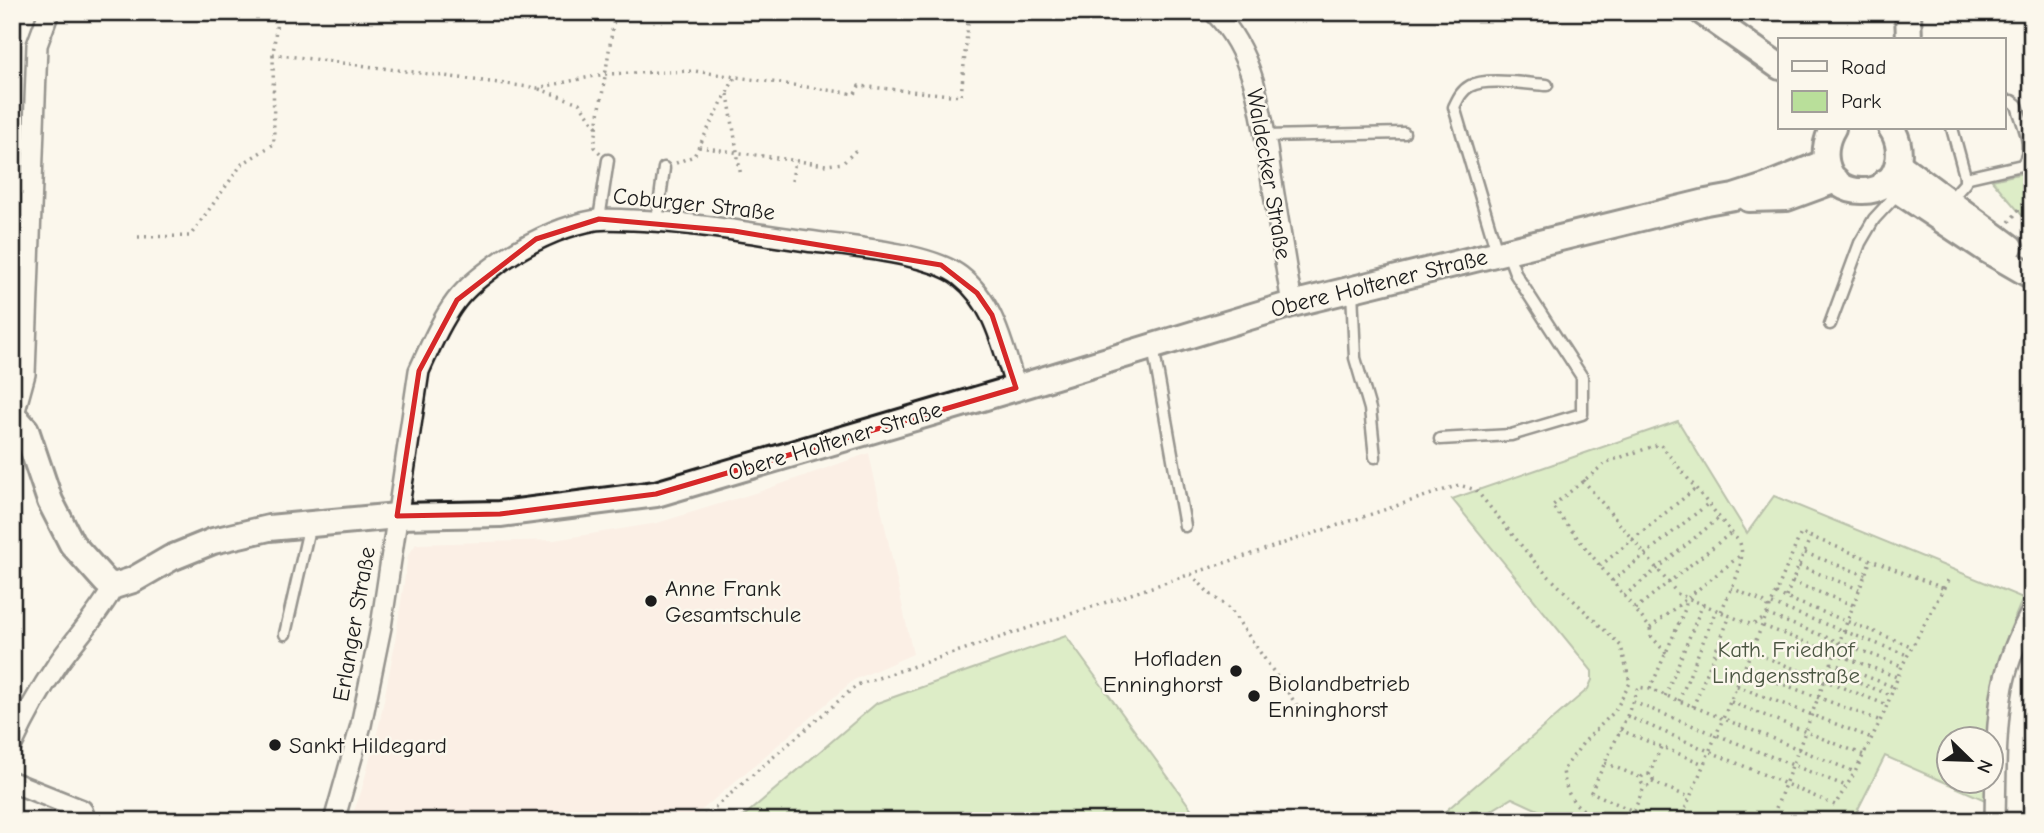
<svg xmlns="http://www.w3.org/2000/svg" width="2044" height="833" viewBox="0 0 2044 833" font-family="'Comic Neue',sans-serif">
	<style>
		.built { fill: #fae5dc }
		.green { fill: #b9df9a; stroke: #6a7e5b; stroke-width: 2 }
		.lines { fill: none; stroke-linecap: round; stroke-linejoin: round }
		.service-casing { stroke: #1c1c1c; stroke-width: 15 }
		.minor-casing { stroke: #1c1c1c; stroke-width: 24 }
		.tertiary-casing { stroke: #1c1c1c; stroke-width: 30 }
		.path { stroke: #1c1c1c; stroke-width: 3.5; stroke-dasharray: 2 5; stroke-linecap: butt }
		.service { stroke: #fbf7ec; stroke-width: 10 }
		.minor { stroke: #fbf7ec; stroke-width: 19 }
		.tertiary { stroke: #fbf7ec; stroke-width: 24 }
		.marked { fill: none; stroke: #d62828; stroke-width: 5; stroke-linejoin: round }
		.poi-dot { fill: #1c1c1c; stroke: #fbf7ec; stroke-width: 2.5 }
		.labels { text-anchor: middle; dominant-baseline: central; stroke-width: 5; stroke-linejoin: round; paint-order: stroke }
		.street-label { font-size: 23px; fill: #1c1c1c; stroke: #fbf7ec }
		.poi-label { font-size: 23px; fill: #1c1c1c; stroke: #fbf7ec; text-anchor: start }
		.park-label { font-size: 23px; fill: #4b5642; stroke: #fbf7ec }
	</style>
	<rect width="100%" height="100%" fill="#fbf7ec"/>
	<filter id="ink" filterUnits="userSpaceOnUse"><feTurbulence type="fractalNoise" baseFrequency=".0143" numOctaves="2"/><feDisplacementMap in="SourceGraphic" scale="14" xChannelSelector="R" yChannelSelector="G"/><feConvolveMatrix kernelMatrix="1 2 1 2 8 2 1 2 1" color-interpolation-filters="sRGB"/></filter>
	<g filter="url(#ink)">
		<!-- built -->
		<path class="built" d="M869 453 913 654 854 680 689 821H350L361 792 379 725 394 648 408 555 416 544 554 540 657 523 761 491Z"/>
		<!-- green -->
		<g class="green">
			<path d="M2032 171V227L1992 180Z"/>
			<path d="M1678 421 1747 533 1774 496 2023 598C2002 646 1989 686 1987 738H1950V780L1985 781V800L1885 756 1852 821H1562L1512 798 1474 821H1434L1588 689 1592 680V671L1452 499Z"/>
			<path d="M1066 636 1200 821H738L877 703Z"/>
		</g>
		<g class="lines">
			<!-- service casing -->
			<g class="service-casing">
				<g id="service">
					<path d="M1265 136 1404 133"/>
					<path d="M1965 178 2022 165C2036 148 2022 124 2017 105L2012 101H2004"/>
					<path d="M1949 201 1965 183V176L1952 128"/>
					<path d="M599 219 608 160"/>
					<path d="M657 221 664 168"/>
					<path d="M1497 252 1454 107C1458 99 1461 91 1470 86 1485 77 1528 84 1547 85"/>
					<path d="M1352 290 1355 358 1370 409 1375 457"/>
					<path d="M1830 324 1860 243 1874 219 1899 192"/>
					<path d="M1153 347 1185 526"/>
					<path d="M1440 439 1511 435 1582 414V377L1516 275 1507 251"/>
					<path d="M285 634 310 524"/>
				</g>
			</g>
			<!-- minor casing -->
			<g class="minor-casing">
				<g id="minor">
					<path d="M1214 12C1258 55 1263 124 1272 182 1279 223 1285 263 1292 304"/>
					<path d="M12 182 31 185"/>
					<path d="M14 414 25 374 37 45 49 12"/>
					<path d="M12 745C25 717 40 690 57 665 76 637 98 616 114 586"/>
					<path d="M12 782 82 810 86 821"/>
					<path d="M334 821 361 725 381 627 419 371C430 347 441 321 456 301 469 284 488 271 504 259 533 240 562 226 596 220 608 218 621 220 633 220 691 222 749 233 807 241 846 246 931 253 960 276 995 303 1003 349 1016 388"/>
					<path d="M1995 821C1996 776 1995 730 2003 686 2008 661 2020 633 2032 611"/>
				</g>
			</g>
			<!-- tertiary casing -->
			<g class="tertiary-casing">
				<g id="tertiary">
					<path d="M1702 12 1780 67"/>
					<path d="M1908 12 1909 40"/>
					<path d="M1833 128C1817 154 1827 191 1862 191 1897 192 1908 152 1891 128"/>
					<path d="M1898 164 2010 247"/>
					<path d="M1885 182 1987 250 2032 276"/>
					<path d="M1749 199 1787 198 1836 180"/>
					<path d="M12 414 26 430 50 501 72 544 106 582 114 586 133 580 171 558 213 541 269 528 397 516 500 514 656 494 1016 388 1292 304 1706 202 1734 197 1765 187 1826 162"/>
				</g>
			</g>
			<!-- path -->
			<g class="path">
				<path d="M278 12 273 54 537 88 605 74 695 71 855 94 859 86 961 96 969 12"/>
				<path d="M539 89 579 103 597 127"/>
				<path d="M728 94 741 177"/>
				<path d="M699 147 826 165 843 163 856 150"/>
				<path d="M600 153 594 147 615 12"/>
				<path d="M676 163 694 156 735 77"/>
				<path d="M792 181 795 160"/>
				<path d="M2009 222 2026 201 2032 198"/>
				<path d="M138 237 190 236 242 164 274 144 273 54"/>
				<path d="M1583 480 1678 594 1752 625 1765 618"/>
				<path d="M1805 553 1865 575"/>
				<path d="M1600 566 1696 488"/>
				<path d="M1799 566 1859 589"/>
				<path d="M1191 574 1209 593 1230 609 1305 717"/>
				<path d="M1612 581 1709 503"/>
				<path d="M1792 582 1853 605"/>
				<path d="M1731 588 1762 601 1768 606V615L1902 666"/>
				<path d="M1776 594 1911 646"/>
				<path d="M1624 596 1720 517"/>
				<path d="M1786 597 1810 538"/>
				<path d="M1772 604 1907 655"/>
				<path d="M1635 609 1732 532"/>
				<path d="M1763 626 1897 677"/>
				<path d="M1650 628 1742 554"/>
				<path d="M1752 652 1887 705"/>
				<path d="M1666 653 1651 636 1650 628 1552 506 1607 462 1660 444 1740 543C1747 565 1729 591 1721 612"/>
				<path d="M1831 663 1894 687"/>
				<path d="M1745 670 1881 721"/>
				<path d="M1827 671 1891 695"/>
				<path d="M1737 686 1872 738"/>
				<path d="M1650 689 1685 609 1687 600"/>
				<path d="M1665 696 1703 604"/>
				<path d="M1679 701 1716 610"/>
				<path d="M1633 702 1846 786"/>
				<path d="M1731 702 1864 755"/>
				<path d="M1693 707 1730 616"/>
				<path d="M1627 716 1835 805 1855 772 1884 713 1902 666 1948 580"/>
				<path d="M1620 730 1704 764"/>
				<path d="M1605 763 1642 778"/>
				<circle cx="1647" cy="780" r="6"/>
				<path d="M1649 775 1661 747"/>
				<path d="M1652 782 1689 797"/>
				<path d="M1634 811 1645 785"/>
				<path d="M699 821 857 685 1459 485 1476 490 1538 566 1621 646 1630 683 1615 711 1583 743 1563 770C1567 802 1576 807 1604 821"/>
				<path d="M1655 821 1591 792 1627 716 1638 687 1650 689 1855 772"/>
				<path d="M1680 821 1801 533 1943 588"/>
				<path d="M1771 821 1871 559"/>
			</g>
			<!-- service -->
			<use href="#service" class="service"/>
			<!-- minor -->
			<use href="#minor" class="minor"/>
			<!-- tertiary -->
			<use href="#tertiary" class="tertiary"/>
		</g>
	</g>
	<!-- marked area -->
	<path d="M0 0H2044V833H0ZM599 219 734 231 941 265 977 293 992 315 1016 388 656 494 500 514 397 516 419 371 457 300 536 239Z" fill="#fbf7ec" fill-opacity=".55" fill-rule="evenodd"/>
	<path class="marked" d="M599 219 734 231 941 265 977 293 992 315 1016 388 656 494 500 514 397 516 419 371 457 300 536 239Z"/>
	<!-- markers -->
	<g class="poi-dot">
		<circle cx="651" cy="601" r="7"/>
		<circle cx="1236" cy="671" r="7"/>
		<circle cx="1254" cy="696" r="7"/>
		<circle cx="275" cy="745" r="7"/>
	</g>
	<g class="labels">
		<!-- street labels -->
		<g class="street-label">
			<text transform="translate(1269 174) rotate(80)">Waldecker Straße</text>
			<text transform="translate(694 204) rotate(6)">Coburger Straße</text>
			<text transform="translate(1379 283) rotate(-14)">Obere Holtener Straße</text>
			<text transform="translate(835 441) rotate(-17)">Obere Holtener Straße</text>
			<text transform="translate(354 624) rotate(-80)">Erlanger Straße</text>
		</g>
		<!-- poi labels -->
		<g class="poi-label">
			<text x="665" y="588">Anne Frank<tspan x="665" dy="26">Gesamtschule</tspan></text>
			<text x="1222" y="658" text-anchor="end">Hofladen<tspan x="1222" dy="26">Enninghorst</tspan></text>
			<text x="1268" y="683">Biolandbetrieb<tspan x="1268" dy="26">Enninghorst</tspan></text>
			<text x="289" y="745">Sankt Hildegard</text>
		</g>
		<!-- park labels -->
		<g class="park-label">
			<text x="1786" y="649">Kath. Friedhof<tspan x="1786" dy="26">Lindgensstraße</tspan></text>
		</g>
	</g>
	<!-- margin -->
	<rect width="2044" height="833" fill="none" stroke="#fbf7ec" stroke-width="42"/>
	<rect x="21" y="21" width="2002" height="791" fill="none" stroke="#1c1c1c" stroke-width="2.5" filter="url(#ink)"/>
	<!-- legend -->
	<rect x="1778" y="38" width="228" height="91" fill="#fbf7ec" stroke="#a29f99" stroke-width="2"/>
	<rect x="1792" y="61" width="35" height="10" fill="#fbf7ec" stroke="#a29f99" stroke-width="2"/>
	<text x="1841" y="74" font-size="21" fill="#1c1c1c">Road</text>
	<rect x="1792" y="91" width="35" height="21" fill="#b9df9a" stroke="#a29f99" stroke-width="2"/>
	<text x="1841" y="108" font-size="21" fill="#1c1c1c">Park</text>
	<!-- north arrow -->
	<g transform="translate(1970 760) rotate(113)"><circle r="33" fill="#fbf7ec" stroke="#a29f99" stroke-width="2"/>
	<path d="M0-5L12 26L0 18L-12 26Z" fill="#1c1c1c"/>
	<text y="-10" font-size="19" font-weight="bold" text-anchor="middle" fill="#1c1c1c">N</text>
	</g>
</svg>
